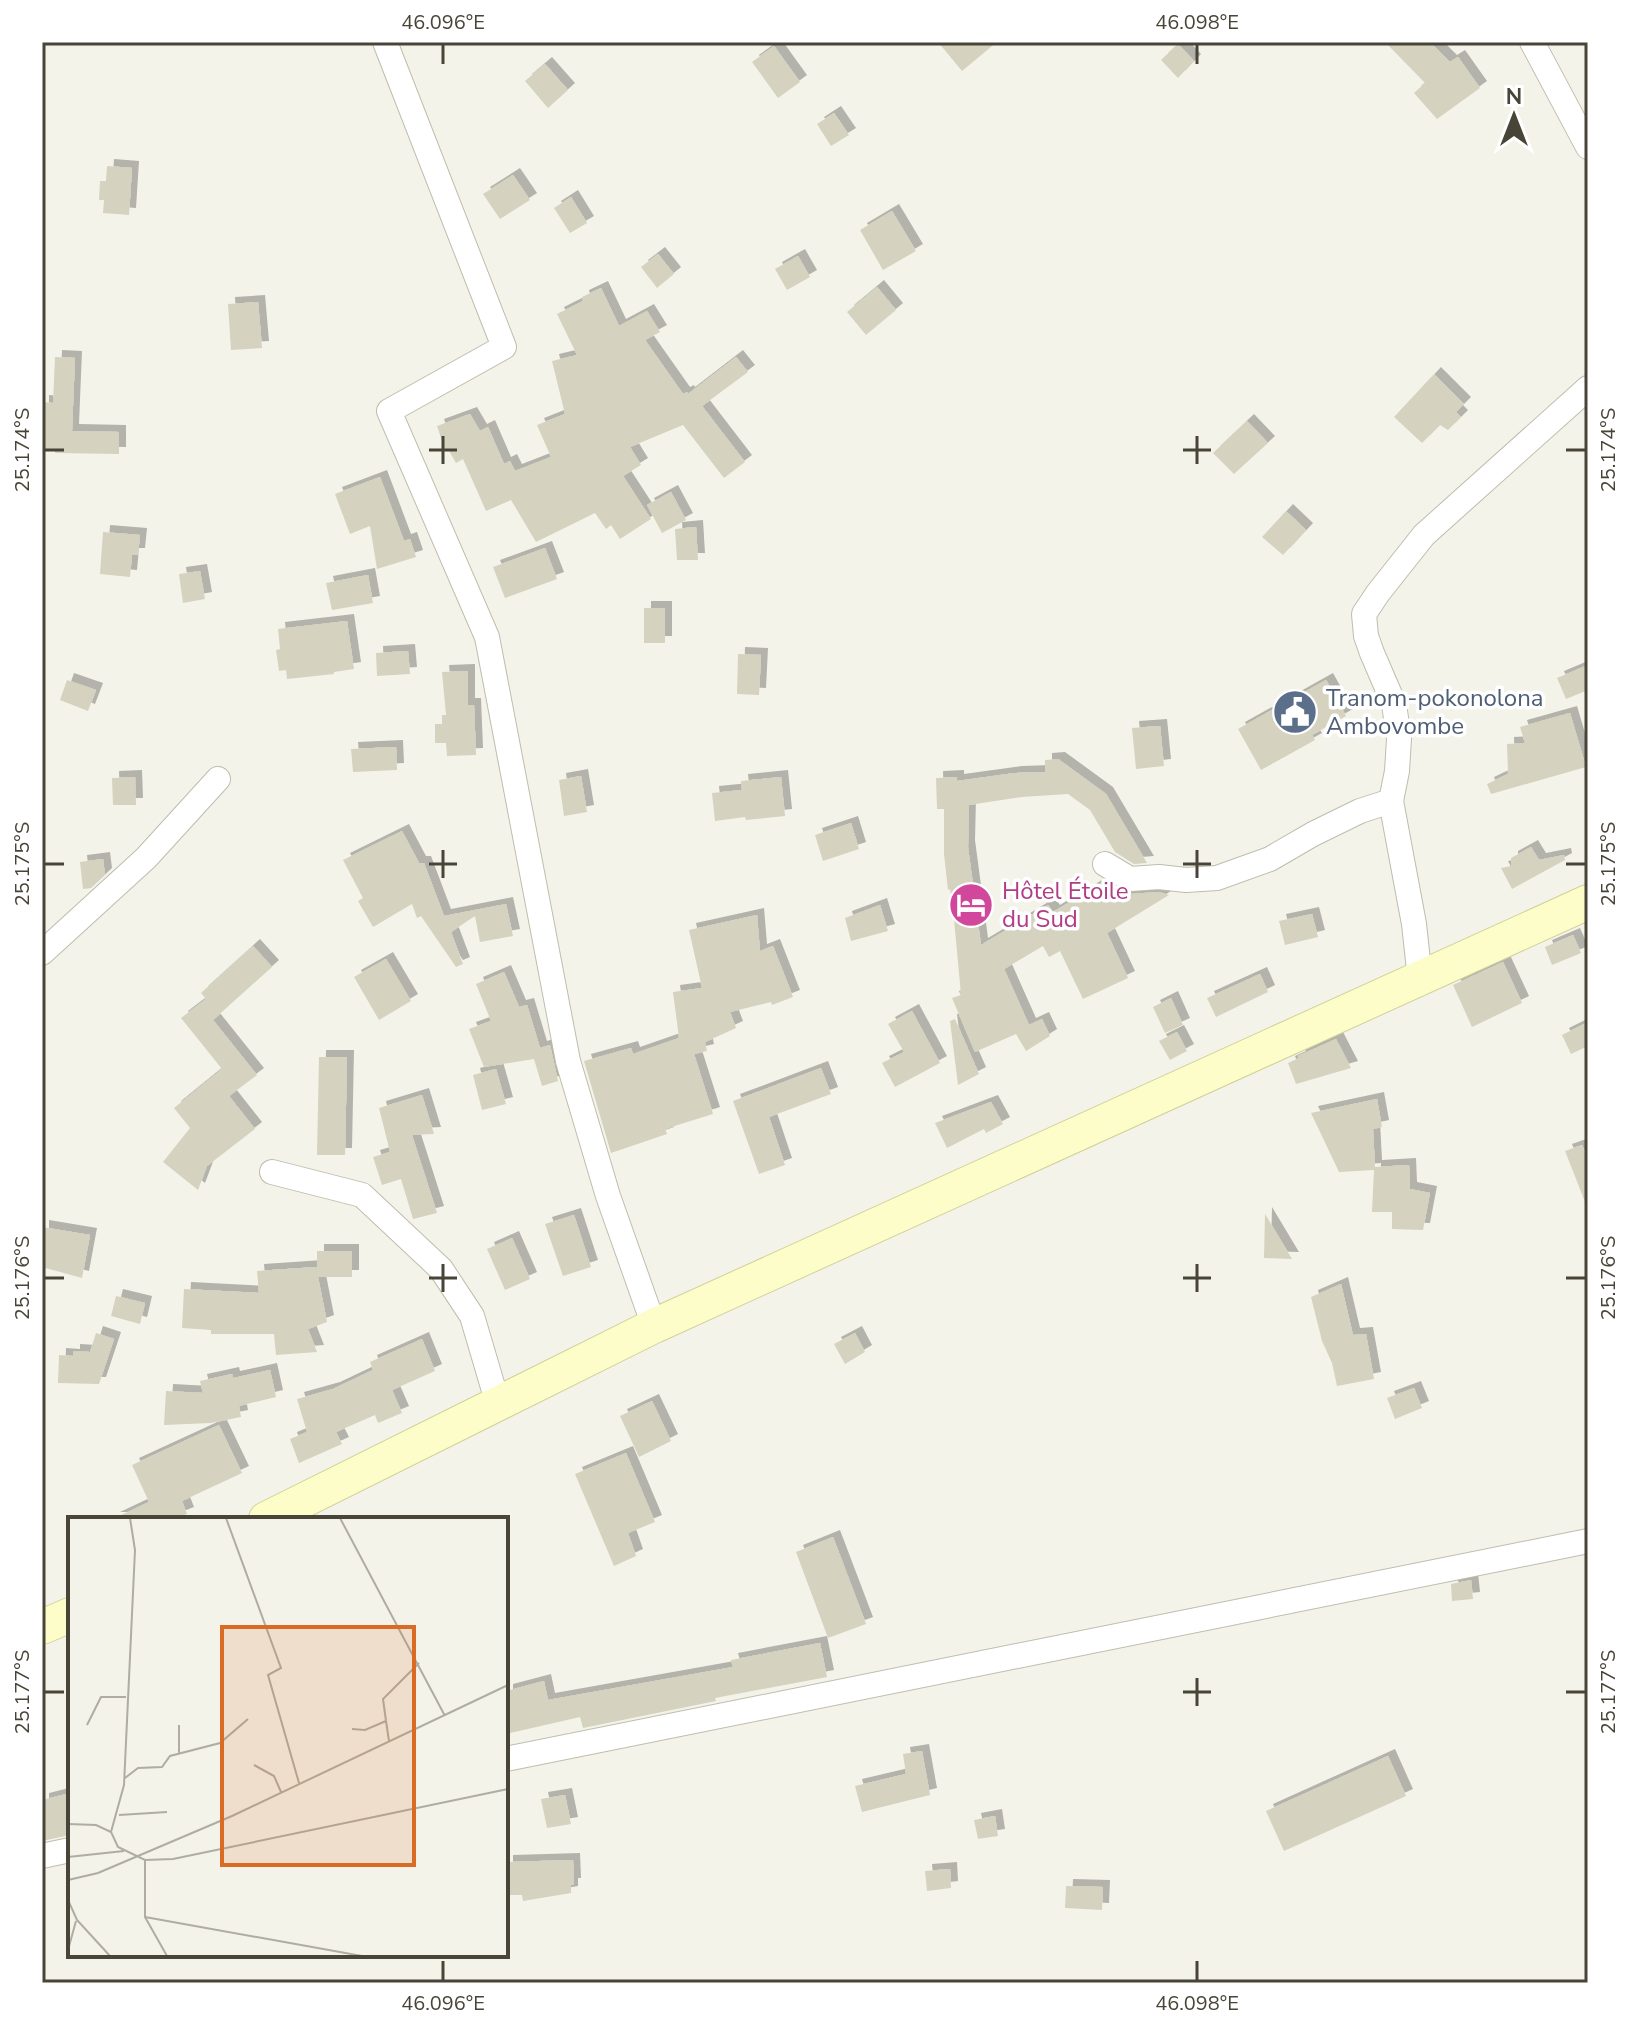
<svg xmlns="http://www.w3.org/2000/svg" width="1630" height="2025" viewBox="0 0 1630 2025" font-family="'Nunito Sans',sans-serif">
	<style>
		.building { fill: #d5d2bf; filter: url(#shadow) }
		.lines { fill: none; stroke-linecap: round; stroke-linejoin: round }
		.minor-casing { stroke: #bfbdac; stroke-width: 26 }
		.secondary-casing { stroke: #d2d19a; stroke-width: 36 }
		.minor { stroke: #fff; stroke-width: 24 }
		.secondary { stroke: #fdfdca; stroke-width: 34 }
		.ticks { fill: none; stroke: #484538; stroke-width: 3 }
		.labels { text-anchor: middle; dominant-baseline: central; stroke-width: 7; stroke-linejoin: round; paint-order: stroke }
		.service-label { font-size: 24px; fill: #4e5e75; stroke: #fff; text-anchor: start }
		.hotel-label { font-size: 24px; fill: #b23c85; stroke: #fff; text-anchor: start }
		.inset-road { fill: none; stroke: #afada2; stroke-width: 2 }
		.view { fill: #d96b24; fill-opacity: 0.15; stroke: #d96b24; stroke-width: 4 }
		.inset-edge { fill: none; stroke: #484538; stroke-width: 4 }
		.neatline { fill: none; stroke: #484538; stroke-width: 3 }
		.ticks-label { font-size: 20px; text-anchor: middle; fill: #484538 }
	</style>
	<defs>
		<filter id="shadow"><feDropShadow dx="7" dy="-7" stdDeviation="0" flood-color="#0004"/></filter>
	</defs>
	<rect width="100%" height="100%" fill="#f4f3e9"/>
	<!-- building -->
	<g class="building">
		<path d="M938 42H997L962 71Z"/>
		<path d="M1385 42H1430L1450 62 1458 57 1480 88 1437 119 1414 93 1425 83Z"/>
		<path d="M1178 44 1194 61 1178 78 1161 60Z"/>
		<path d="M774 46 800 82 778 98 752 62Z"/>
		<path d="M545 64 568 90 548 108 525 81Z"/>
		<path d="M834 113 849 135 831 146 817 124Z"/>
		<path d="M107 166 132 168 129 215 103 213 104 200H99L100 181H106Z"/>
		<path d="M513 175 530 200 500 219 483 194Z"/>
		<path d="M571 197 587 223 570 233 554 208Z"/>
		<path d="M892 211 916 251 883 270 860 230Z"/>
		<path d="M658 254 674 274 657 288 641 267Z"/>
		<path d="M798 256 810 277 787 290 775 269Z"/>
		<path d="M877 287 896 310 866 335 847 312Z"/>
		<path d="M601 288 619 326 647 311 660 332 645 340 683 394 687 392 688 394 736 357 748 372 702 406 745 462 724 478 683 425 630 447 641 465 623 476 651 519 620 539 611 525 606 529 595 513 536 542 511 500 486 511 463 459 456 463 448 449 445 450 437 426 470 414 480 431 488 427 504 464 510 461 515 471 551 457 537 425 565 414 552 361 577 355 557 314 583 301 582 297Z"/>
		<path d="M258 302 262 348 231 350 228 304Z"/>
		<path d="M55 357 75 358 72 431 119 432V454L55 453V449H42V402L53 403Z"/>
		<path d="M1434 374 1464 404 1456 412 1461 417 1448 430 1440 425 1422 443 1394 417Z"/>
		<path d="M1247 421 1268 443 1234 474 1213 453Z"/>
		<path d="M380 477 404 541 410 539 416 557 377 569 370 526 350 534 335 494Z"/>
		<path d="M671 492 686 520 662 533 647 505Z"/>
		<path d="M1286 511 1306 530 1283 555 1262 537Z"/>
		<path d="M696 527 698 560H677L675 529Z"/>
		<path d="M103 532 140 535 138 555H132L130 577 100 574Z"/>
		<path d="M545 548 557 579 505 598 493 567Z"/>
		<path d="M200 571 205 599 183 603 179 574Z"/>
		<path d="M368 575 373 603 332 610 326 583Z"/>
		<rect x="644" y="608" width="21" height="35"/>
		<path d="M347 621 354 669 334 672V674L287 679 286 670 279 671 276 650 280 649 278 629Z"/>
		<path d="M408 651 410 674 377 676 376 653Z"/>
		<path d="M738 654 761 655 759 695 737 694Z"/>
		<path d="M1588 665V690L1566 699 1557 678Z"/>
		<path d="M468 671V705H474L476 755 447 756 446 743H435V724H442V715H446L442 672Z"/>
		<path d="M67 680 96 690 88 711 60 700Z"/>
		<path d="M1326 680 1346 716 1312 735 1315 740 1261 770 1238 729Z"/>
		<path d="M1570 713 1586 767 1491 794 1487 784 1512 772 1508 773 1507 744 1525 743 1520 727Z"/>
		<path d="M1160 726 1164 766 1136 769 1132 728Z"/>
		<path d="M396 747 397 770 353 772 351 749Z"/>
		<path d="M1058 759 1106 794 1147 863 1134 864 1115 852 1090 810 1068 794 1022 797 969 805 968 847 981 945 1048 905 1053 912 1105 881 1122 892 1130 894 1159 892 1169 895 1107 933 1128 978 1083 999 1060 951 1049 957 1043 946 1004 969 1029 1025 1042 1019 1050 1036 1026 1051 1016 1034 975 1052 952 998 961 995 953 908 950 889 948 890 944 854V809H937L936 778 957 777V781L1015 773 1045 772V760Z"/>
		<path d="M581 776 587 812 564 816 559 780Z"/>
		<path d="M135 777 136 805H113L112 778Z"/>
		<path d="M781 777 785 816 746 820 745 817 715 821 712 793 742 790 741 781Z"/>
		<path d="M851 823 859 849 823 861 815 835Z"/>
		<path d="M402 831 419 863H424L444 916 506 904 513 936 480 942 475 916 451 932 463 964 456 967 421 916 417 918 412 904 373 927 358 901 363 898 343 860Z"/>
		<path d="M1531 847 1539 860 1564 855 1565 860 1512 889 1501 868 1511 866V858Z"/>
		<path d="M103 859 105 875 91 888 83 889 80 862Z"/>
		<path d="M880 905 888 931 851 941 845 918Z"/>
		<path d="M1312 914 1318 937 1285 945 1279 921Z"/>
		<path d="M757 915 760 951 773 946 793 997 772 1005 771 1002 730 1012 736 1028 705 1042 707 1051 694 1054 713 1114 665 1129 667 1134 611 1153 584 1061 631 1048 633 1054 679 1038 673 992 702 988 689 930Z"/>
		<path d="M1573 935 1581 953 1552 965 1545 947Z"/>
		<path d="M253 946 272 967 213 1020 257 1075 229 1096 255 1129 207 1166 198 1190 163 1162 190 1128 174 1108 222 1069 181 1018 206 999 201 993Z"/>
		<path d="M386 959 411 1001 379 1020 354 977Z"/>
		<path d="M1503 962 1522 1003 1472 1027 1453 985Z"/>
		<path d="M504 972 519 1007 527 1005 540 1048 550 1045 558 1081 542 1086 534 1059 484 1067 469 1029 491 1021 476 984Z"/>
		<path d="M1260 974 1268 992 1216 1017 1207 998Z"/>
		<path d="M1171 998 1183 1025 1165 1033 1153 1007Z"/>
		<path d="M912 1011 940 1063 895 1087 882 1063 904 1052 888 1024Z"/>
		<path d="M955 1019 979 1074 958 1085 950 1021Z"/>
		<path d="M1588 1022V1046L1571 1054 1562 1035Z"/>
		<path d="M1177 1032 1187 1051 1170 1060 1159 1041Z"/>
		<path d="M1336 1039 1351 1068 1296 1084 1288 1063 1299 1058 1298 1056Z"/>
		<path d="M319 1057H347L345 1155H317Z"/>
		<path d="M821 1068 831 1094 769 1117 785 1165 759 1174 733 1101Z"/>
		<path d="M496 1069 506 1104 482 1110 473 1075Z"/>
		<path d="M422 1095 434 1134 412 1135 437 1213 413 1219 401 1179 382 1185 373 1157 390 1152 379 1108Z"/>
		<path d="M1377 1099 1382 1127 1373 1129 1375 1167 1409 1165 1410 1189 1430 1193 1423 1230 1392 1229V1212H1372L1374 1170 1339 1172 1311 1113Z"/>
		<path d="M991 1102 1003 1124 986 1133 984 1129 947 1148 935 1123Z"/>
		<path d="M1582 1145 1588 1157 1587 1207 1565 1151Z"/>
		<path d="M1265 1214 1292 1259 1264 1258Z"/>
		<path d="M574 1215 591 1267 563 1276 545 1224Z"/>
		<path d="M42 1227 90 1235 82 1278 42 1267Z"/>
		<path d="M512 1238 530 1279 505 1290 487 1249Z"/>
		<path d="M317 1251H352V1277H318L327 1322 308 1329 317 1352 276 1355 274 1334H211V1330L182 1328 184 1289 259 1293 257 1271 316 1267 317 1273Z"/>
		<path d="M1341 1284 1353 1335 1366 1334 1374 1379 1337 1386 1332 1363 1322 1341 1311 1297Z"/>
		<path d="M116 1296 145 1303 140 1324 111 1316Z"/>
		<path d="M96 1333 114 1339 99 1384 58 1383 59 1355 73 1356V1351L90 1352Z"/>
		<path d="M855 1333 865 1352 845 1364 834 1344Z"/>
		<path d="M422 1339 435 1371 392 1390 402 1413 378 1423 375 1415 336 1432 342 1444 299 1463 290 1439 307 1432 297 1399 333 1389 373 1370 370 1362Z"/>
		<path d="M270 1370 276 1397 239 1406 241 1417 211 1423 164 1425 166 1391 203 1393 200 1381 232 1374 233 1378Z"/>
		<path d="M1414 1388 1422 1408 1395 1419 1387 1398Z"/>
		<path d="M652 1401 671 1441 639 1457 620 1416Z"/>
		<path d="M219 1425 242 1473 182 1501 187 1514 174 1519H113L149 1502 132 1465Z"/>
		<path d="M626 1453 655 1522 628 1533 636 1556 614 1566 575 1474Z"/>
		<path d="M833 1537 866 1624 828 1638 796 1552Z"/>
		<path d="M1471 1580 1473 1599 1452 1601 1451 1584Z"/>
		<path d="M820 1643 827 1677 715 1698 716 1701 583 1728 580 1717 506 1734V1691L544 1681 548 1700 733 1667 731 1660Z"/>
		<path d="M922 1751 930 1795 862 1812 855 1786 906 1774 903 1754Z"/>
		<path d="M1388 1756 1406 1796 1284 1851 1266 1811Z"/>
		<path d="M70 1793V1835L42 1841V1800Z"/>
		<path d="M565 1795 571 1824 547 1828 541 1799Z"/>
		<path d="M995 1816 998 1836 978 1839 974 1820Z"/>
		<path d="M573 1860 574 1885H571V1893L523 1901 522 1895H506V1862Z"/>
		<path d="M950 1869 951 1888 927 1891 925 1871Z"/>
		<path d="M1066 1886 1103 1887 1102 1910 1065 1908Z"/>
	</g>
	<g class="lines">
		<!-- minor casing -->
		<g class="minor-casing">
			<g id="minor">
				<path d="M385 42 504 347 389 411 487 637 568 1061 608 1196 654 1326"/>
				<path d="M1532 42 1588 147"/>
				<path d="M1391 801 1397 771 1399 739 1394 704 1372 653 1366 636 1364 614 1378 593 1424 535 1588 388"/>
				<path d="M1105 864 1130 879 1159 877 1186 880 1217 878 1270 859 1313 834 1360 811 1391 801 1414 924 1420 979"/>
				<path d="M42 953 146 858 218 779"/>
				<path d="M272 1172 362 1195 441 1269 472 1316 498 1404"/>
				<path d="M506 1759 1588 1541"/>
				<path d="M42 1856 70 1850"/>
			</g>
		</g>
		<!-- secondary casing -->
		<g class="secondary-casing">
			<g id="secondary">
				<path d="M266 1519 654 1326 1588 902"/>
				<path d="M42 1627 70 1615"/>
			</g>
		</g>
		<!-- minor -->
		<use href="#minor" class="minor"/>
		<!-- secondary -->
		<use href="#secondary" class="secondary"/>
	</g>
	<!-- ticks -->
	<path class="ticks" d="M443 44V64M1197 44V64M443 436V464M1197 436V464M44 450H64M429 450H457M1183 450H1211M1566 450H1586M443 850V878M1197 850V878M44 864H64M429 864H457M1183 864H1211M1566 864H1586M443 1264V1292M1197 1264V1292M44 1278H64M429 1278H457M1183 1278H1211M1566 1278H1586M1197 1678V1706M44 1692H64M1183 1692H1211M1566 1692H1586M443 1961V1981M1197 1961V1981"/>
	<!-- icons -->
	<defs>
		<g id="civic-disc" transform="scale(2.3)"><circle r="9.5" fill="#5c6f8a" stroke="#fff"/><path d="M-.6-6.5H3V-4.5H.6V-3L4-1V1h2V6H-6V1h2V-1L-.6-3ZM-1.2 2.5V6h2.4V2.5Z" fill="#fff"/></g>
		<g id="hotel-disc" transform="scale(2.3)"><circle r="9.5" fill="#d1479c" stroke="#fff"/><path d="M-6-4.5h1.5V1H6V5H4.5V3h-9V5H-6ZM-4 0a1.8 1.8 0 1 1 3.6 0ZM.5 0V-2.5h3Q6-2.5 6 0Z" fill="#fff"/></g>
	</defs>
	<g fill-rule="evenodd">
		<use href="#civic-disc" x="1295" y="712"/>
		<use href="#hotel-disc" x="971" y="905"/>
	</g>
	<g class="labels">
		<!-- service labels -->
		<g class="service-label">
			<text x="1326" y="698">Tranom-pokonolona<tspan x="1326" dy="28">Ambovombe</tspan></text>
		</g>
		<!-- hotel labels -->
		<g class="hotel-label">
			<text x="1002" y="891">Hôtel Étoile<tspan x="1002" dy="28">du Sud</tspan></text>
		</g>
	</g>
	<!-- overview -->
	<g transform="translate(68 1517)">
		<rect width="440" height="440" fill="#f4f3e9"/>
		<path class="inset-road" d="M62 1 67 33 56 268 43 315 50 330 77 343 105 342 440 272M158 1 213 151 200 158 231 266M272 1 377 199M318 204 315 182 351 146M19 208 33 180H58M284 212 297 213 318 204 321 224M111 237V208M186 248 206 259 213 275M57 261 70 251 94 250 102 239 152 226 180 202M51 298 99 295M0 307 28 308 43 315M0 340 56 334M77 343V400L99 439M0 363 30 356 164 299 440 168M0 383 9 403 42 439M77 400 294 439M0 433 8 404"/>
		<path class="view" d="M154 110H346V348H154Z"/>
		<rect width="440" height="440" class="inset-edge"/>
	</g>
	<!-- border -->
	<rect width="1630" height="2025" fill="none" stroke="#ffffff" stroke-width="88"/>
	<!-- north arrow -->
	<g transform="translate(1514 116)" stroke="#ffffff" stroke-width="6" paint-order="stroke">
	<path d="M0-6L14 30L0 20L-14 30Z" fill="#484538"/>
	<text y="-12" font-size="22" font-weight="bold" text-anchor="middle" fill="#484538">N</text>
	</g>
	<rect x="44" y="44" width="1542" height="1937" class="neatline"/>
	<g class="ticks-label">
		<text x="443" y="29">46.096°E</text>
		<text x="1197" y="29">46.098°E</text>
		<text transform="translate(22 450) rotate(-90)" y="7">25.174°S</text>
		<text transform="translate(1608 450) rotate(-90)" y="7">25.174°S</text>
		<text transform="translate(22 864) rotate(-90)" y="7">25.175°S</text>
		<text transform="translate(1608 864) rotate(-90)" y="7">25.175°S</text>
		<text transform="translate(22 1278) rotate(-90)" y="7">25.176°S</text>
		<text transform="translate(1608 1278) rotate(-90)" y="7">25.176°S</text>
		<text transform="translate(22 1692) rotate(-90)" y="7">25.177°S</text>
		<text transform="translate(1608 1692) rotate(-90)" y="7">25.177°S</text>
		<text x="443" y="2010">46.096°E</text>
		<text x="1197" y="2010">46.098°E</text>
	</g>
</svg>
